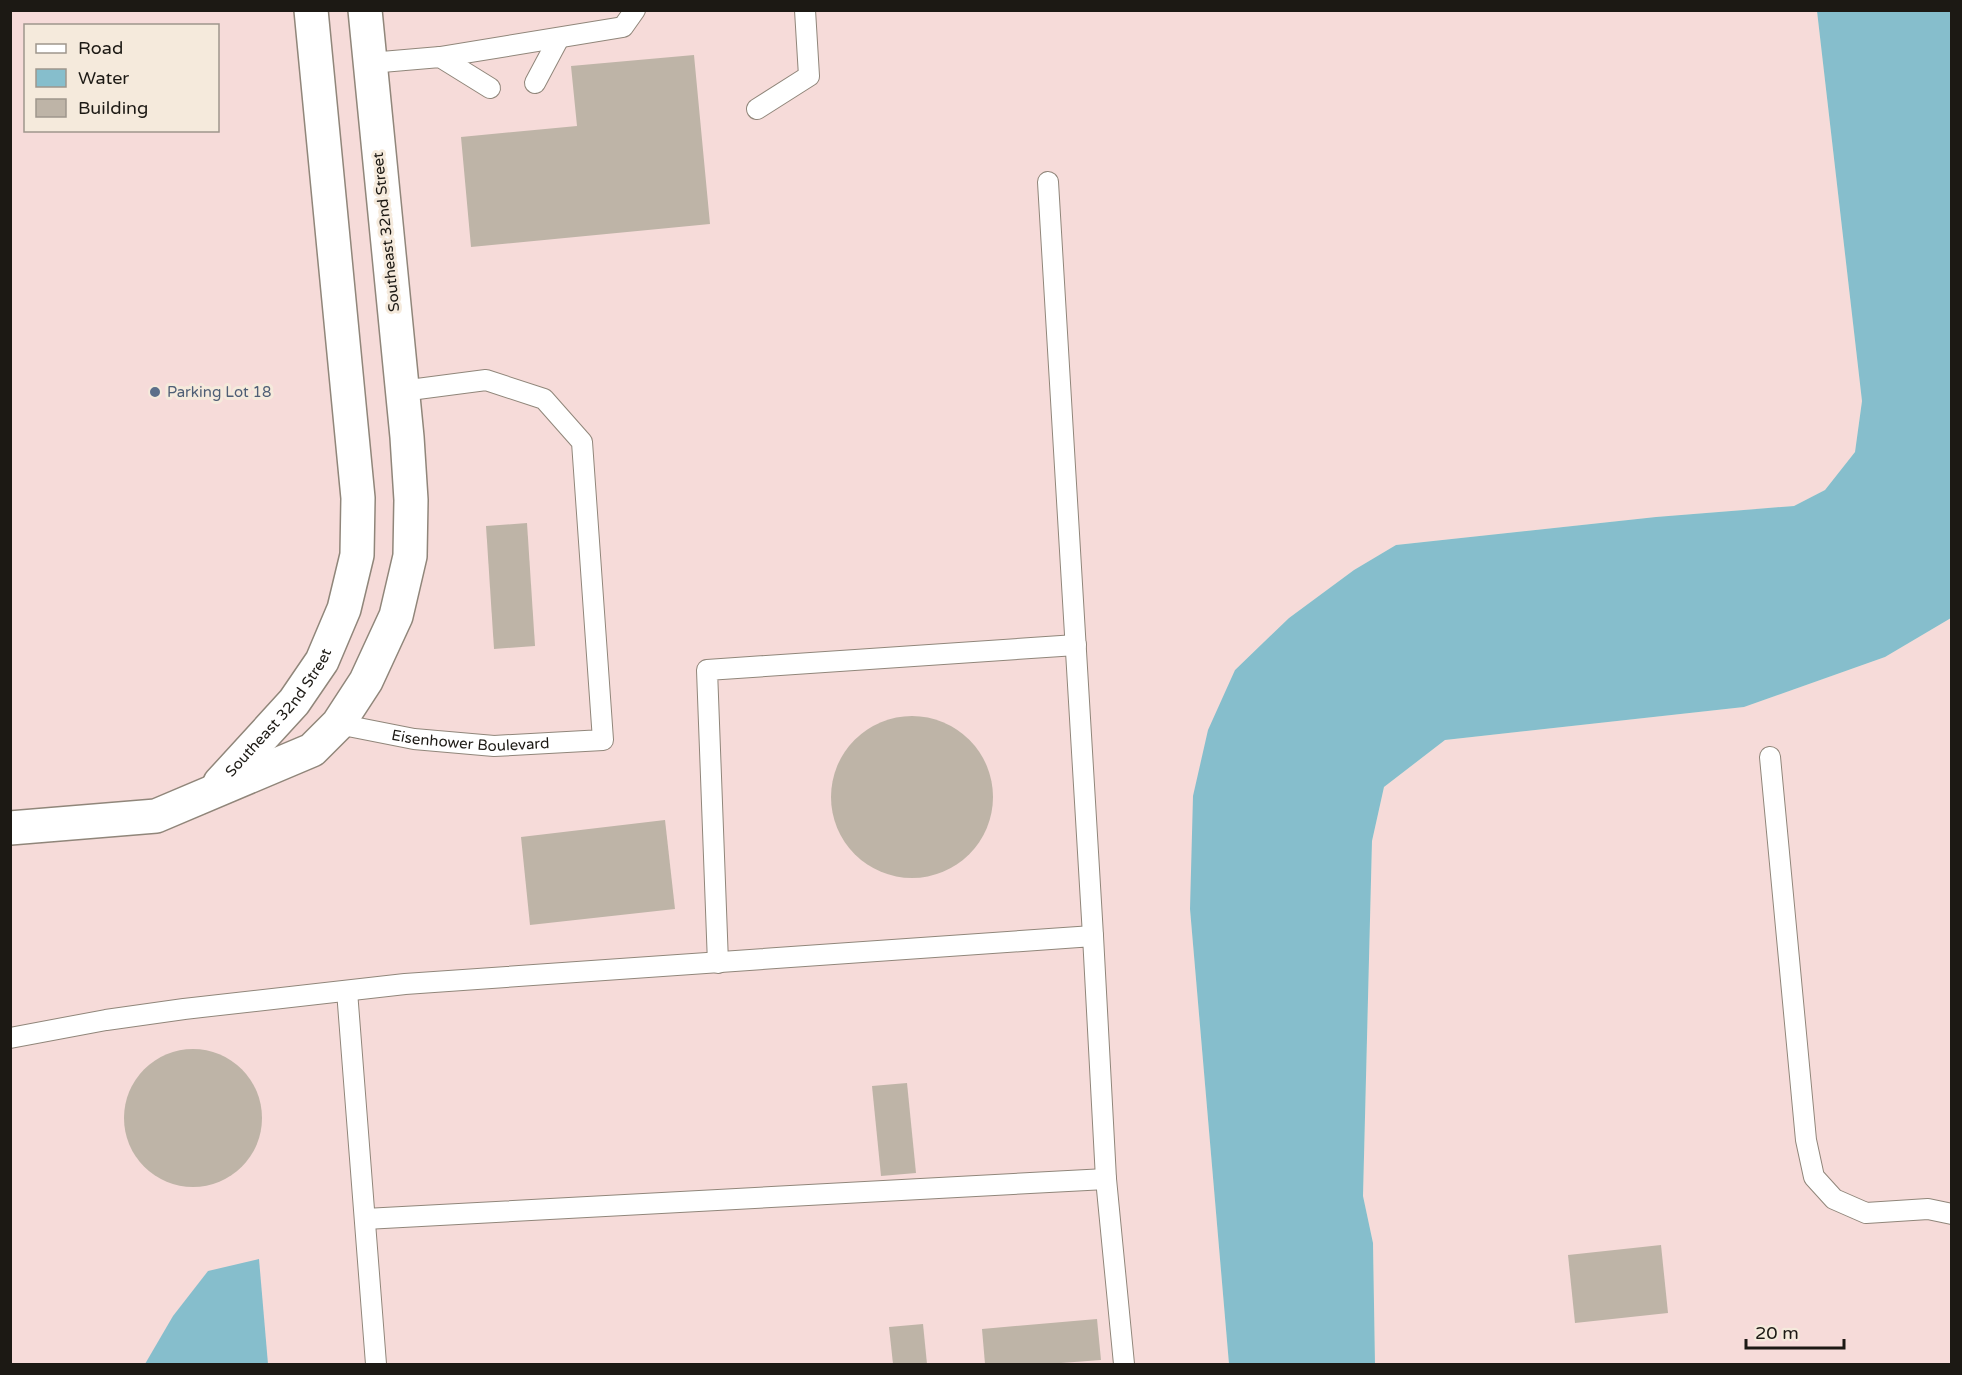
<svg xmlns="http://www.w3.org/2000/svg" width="1962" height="1375" viewBox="0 0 1962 1375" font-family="'Varela Round',sans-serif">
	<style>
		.industrial { fill: #f6dbd9; fill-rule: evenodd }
		.water { fill: #86becc }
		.building { fill: #beb4a7 }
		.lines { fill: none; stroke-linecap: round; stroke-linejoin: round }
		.lane-casing { stroke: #90867a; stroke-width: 22 }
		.secondary-casing { stroke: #90867a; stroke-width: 36 }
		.lane { stroke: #fff; stroke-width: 20 }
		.secondary { stroke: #fff; stroke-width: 33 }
		.service-dot { fill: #5c6f8a; stroke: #f5eadc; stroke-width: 2 }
		.labels { text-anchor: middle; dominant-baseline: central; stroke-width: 6; stroke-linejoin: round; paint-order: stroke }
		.street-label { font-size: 15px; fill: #1c1914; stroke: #f5eadc }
		.service-label { font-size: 15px; fill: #4e5e75; stroke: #f5eadc; text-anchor: start }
	</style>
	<rect width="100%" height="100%" fill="#f5eadc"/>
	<!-- industrial -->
	<g class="industrial">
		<path d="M10 11H1817L1862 401 1855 452 1825 490 1794 506 1656 517 1396 545 1354 570 1289 618 1235 670 1190 909 1229 1364H11ZM26 26H218V130H26Z"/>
		<path d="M1951 618V1364H1375L1373 1243 1363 1196 1372 841 1384 787 1445 740 1744 707 1885 657Z"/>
	</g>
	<!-- water -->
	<g class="water">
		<path d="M1817 11H1951V618L1885 657 1744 707 1445 740 1384 787 1372 841 1363 1196 1373 1243 1375 1364H1229L1190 909 1193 796 1208 730 1235 670 1289 618 1354 570 1396 545 1656 517 1794 506 1825 490 1855 452 1862 401Z"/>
		<path d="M259 1259 268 1364H145L173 1316 208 1271Z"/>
	</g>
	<!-- building -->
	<g class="building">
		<path d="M694 55 710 224 471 247 461 137 577 126 571 66Z"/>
		<path d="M527 523 535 646 494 649 486 526Z"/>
		<circle cx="912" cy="797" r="81"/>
		<path d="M665 820 675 909 530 925 521 837Z"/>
		<circle cx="193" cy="1118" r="69"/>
		<path d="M907 1083 916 1173 881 1176 872 1086Z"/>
		<path d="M1661 1245 1668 1313 1575 1323 1568 1255Z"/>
		<path d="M1097 1319 1101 1360 1048 1364H985L982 1329Z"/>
		<path d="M923 1324 927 1364H893L889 1327Z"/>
	</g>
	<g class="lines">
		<!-- lane casing -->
		<g class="lane-casing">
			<g id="lane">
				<path d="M440 57 623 27 635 10"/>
				<path d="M370 63 440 57 490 88"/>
				<path d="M535 83 559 38"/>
				<path d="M757 109 809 76 805 10"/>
				<path d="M1048 182 1093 936"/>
				<path id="s1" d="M338 724 414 739 494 746 603 740 582 442 544 399 486 380 402 391"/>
				<path d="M1770 757 1806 1140 1814 1177 1834 1199 1866 1213 1928 1209 1952 1214"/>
				<path d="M718 963 707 670 1076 645"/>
				<path d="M347 991 376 1364"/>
				<path d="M10 1038 106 1020 184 1009 405 984 1093 936 1106 1179 1124 1364"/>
				<path d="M365 1219 1106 1179"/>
			</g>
		</g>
		<!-- secondary casing -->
		<g class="secondary-casing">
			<g id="secondary">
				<path id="s2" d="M220 783 294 702 322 661 344 609 357 555 358 498 311 10"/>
				<path d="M10 828 156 816 312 750 338 724 366 681 396 616 410 556 411 500 407 437 365 10"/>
			</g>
		</g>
		<!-- lane -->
		<use href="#lane" class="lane"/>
		<!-- secondary -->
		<use href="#secondary" class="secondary"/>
	</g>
	<!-- markers -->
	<circle class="service-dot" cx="155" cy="392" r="6"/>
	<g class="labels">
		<!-- street labels -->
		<g class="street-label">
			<text transform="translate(386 232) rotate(-96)">Southeast 32nd Street</text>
			<text stroke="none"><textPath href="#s2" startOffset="92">Southeast 32nd Street</textPath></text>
			<text stroke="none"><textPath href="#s1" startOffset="134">Eisenhower Boulevard</textPath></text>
		</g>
		<!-- service labels -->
		<g class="service-label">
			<text x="167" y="392">Parking Lot 18</text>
		</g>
	</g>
	<!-- border -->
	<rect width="1962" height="1375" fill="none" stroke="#1c1914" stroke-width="24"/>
	<!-- legend -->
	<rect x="24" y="24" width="195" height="108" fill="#f5eadc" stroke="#9e968c" stroke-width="1.5"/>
	<rect x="36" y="44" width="30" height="9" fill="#ffffff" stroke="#9e968c" stroke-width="1.5"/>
	<text x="78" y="54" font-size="18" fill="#1c1914">Road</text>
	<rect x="36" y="69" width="30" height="18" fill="#86becc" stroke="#9e968c" stroke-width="1.5"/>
	<text x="78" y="84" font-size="18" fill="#1c1914">Water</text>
	<rect x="36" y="99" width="30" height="18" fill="#beb4a7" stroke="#9e968c" stroke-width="1.5"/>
	<text x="78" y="114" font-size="18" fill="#1c1914">Building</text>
	<!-- scale -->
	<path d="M1746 1339v9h98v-9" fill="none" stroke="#1c1914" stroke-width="3"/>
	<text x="1755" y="1339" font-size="18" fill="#1c1914" stroke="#f5eadc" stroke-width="4.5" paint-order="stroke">20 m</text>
</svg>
